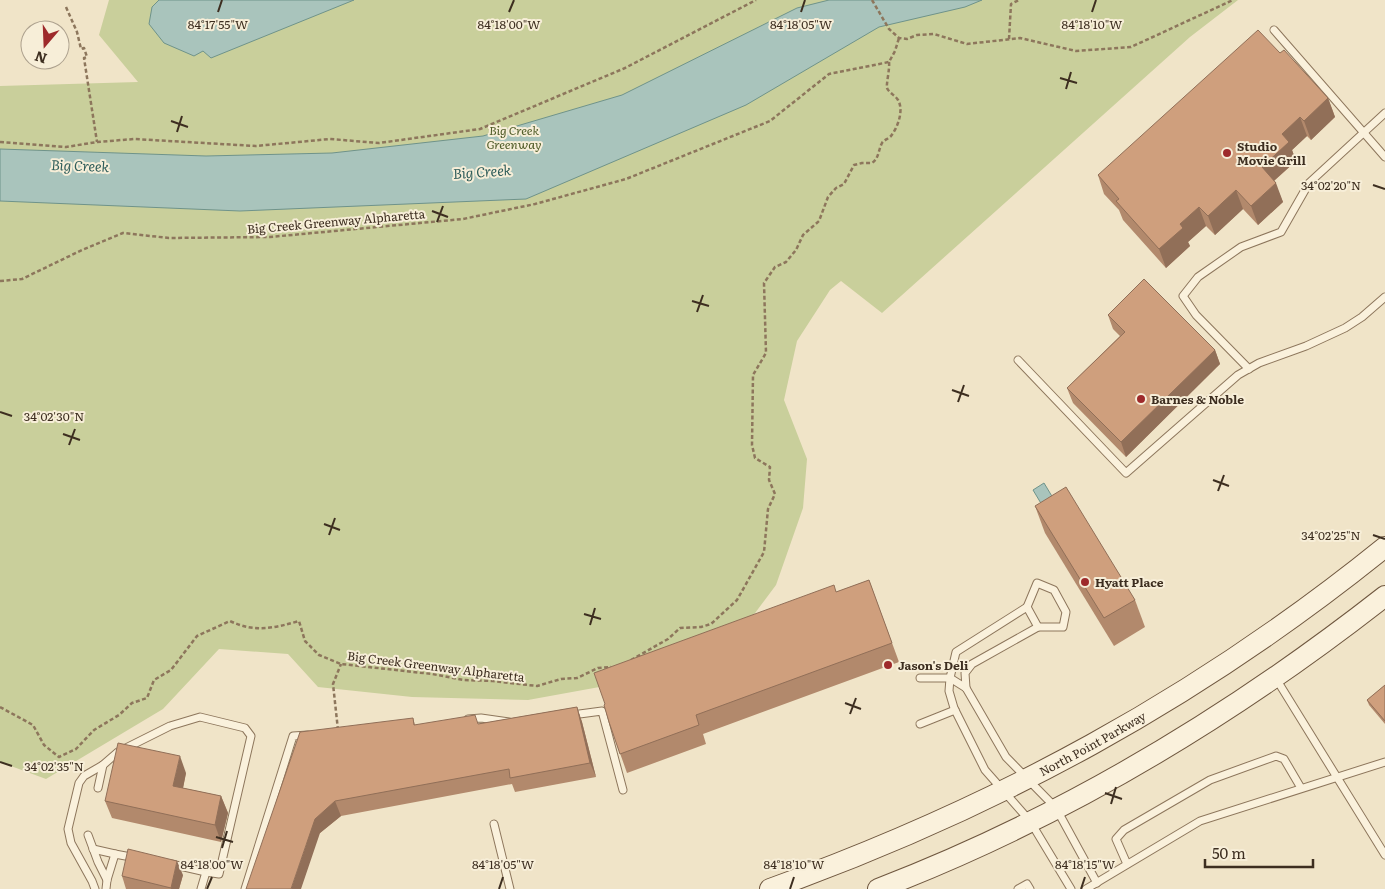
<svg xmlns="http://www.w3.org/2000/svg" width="1385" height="889" viewBox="0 0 1385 889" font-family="Literata,serif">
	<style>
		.green { fill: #c9cf9b }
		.water { fill: #a9c4bc; stroke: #6f938a }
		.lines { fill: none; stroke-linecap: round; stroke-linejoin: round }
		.lane-casing { stroke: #8d765c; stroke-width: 9 }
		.secondary-casing { stroke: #6f573f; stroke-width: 22 }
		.path { stroke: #8d765c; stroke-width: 2.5; stroke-dasharray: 4 2.5; stroke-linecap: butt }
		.lane { stroke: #faf1dc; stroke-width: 7 }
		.secondary { stroke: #faf1dc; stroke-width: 20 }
		.wall { fill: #b2896c }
		.shaded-wall { fill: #916f58 }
		.building { fill: #cf9f7d; stroke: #916f58 }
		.ticks { fill: none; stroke: #3d2e20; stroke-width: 2 }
		.poi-dot { fill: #9e2a2b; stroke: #f7eed8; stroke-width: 2 }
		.labels { text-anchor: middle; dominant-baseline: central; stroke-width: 4; stroke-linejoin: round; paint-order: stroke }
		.park-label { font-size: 12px; font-style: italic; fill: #4d5a26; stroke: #f7eed8 }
		.poi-label { font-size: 12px; font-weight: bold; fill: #3d2e20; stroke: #f7eed8; text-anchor: start }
		.street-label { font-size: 12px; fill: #3d2e20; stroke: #f7eed8 }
		.water-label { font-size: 14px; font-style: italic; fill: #2f5d5a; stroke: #f7eed8 }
		.ticks-label { font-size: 12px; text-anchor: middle; fill: #3d2e20; stroke: #f7eed8; stroke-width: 4; stroke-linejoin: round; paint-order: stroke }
	</style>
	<rect width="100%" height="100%" fill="#f0e4c8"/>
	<!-- green -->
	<path class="green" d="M109 0H1238L1190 37 882 313 841 281 830 290 797 341 784 400 807 459 803 508 776 585 741 632 605 686 528 700 412 697 318 687 288 654 219 649 163 709 46 779 0 762V86L138 82 99 35Z"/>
	<!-- water -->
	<g class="water">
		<path d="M159 0H354L211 58 203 51 194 56 164 43 149 24 152 7Z"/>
		<path d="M829 0H982L965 7 879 27 746 105 526 199 240 211 0 201V149L206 156 332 153 483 136 622 95 797 8Z"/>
		<path d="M1044 483 1059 508 1048 515 1033 490Z"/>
	</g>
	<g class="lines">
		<!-- lane casing -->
		<g class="lane-casing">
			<g id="lane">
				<path d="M1274 30 1385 157"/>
				<path d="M1018 360 1126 473 1238 375 1259 363 1306 346 1345 328 1362 317 1385 297"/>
				<path d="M1249 369 1196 315 1183 296 1198 277 1241 247 1281 232 1309 183 1385 113"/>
				<path d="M1027 607 1037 583 1054 590 1066 612 1063 627H1038"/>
				<path d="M1275 677 1385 855"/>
				<path d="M920 678H950L966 688 1006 757 1056 808 1097 883"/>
				<path d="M966 688 965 673 972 664 1038 627 1027 607 956 652 950 678 949 691 954 708 985 770 1030 821 1071 889"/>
				<path d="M572 715 602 711 623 790"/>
				<path d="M468 719 481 718 509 722"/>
				<path d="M920 724 955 710"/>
				<path d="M98 788 103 765 118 752 170 726 200 717 245 728 251 736 219 874 206 872"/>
				<path d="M494 824 510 889"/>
				<path d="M88 835 98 862 107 880"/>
				<path d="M93 849 115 854"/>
				<path d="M171 864 206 872 201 889"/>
				<path d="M1127 864 1116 839 1124 830 1210 780 1276 756 1284 759 1301 788"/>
				<path d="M95 889 92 881 71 843 68 829 79 783 84 776 103 765"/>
				<path d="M106 889 107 880 115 854 136 858"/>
				<path d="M245 889 293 736 308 735"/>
				<path d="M1018 889 1027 884 1030 889"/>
				<path d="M1086 889 1200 821 1385 762"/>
			</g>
		</g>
		<!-- secondary casing -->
		<g class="secondary-casing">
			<g id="secondary">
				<path id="s1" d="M770 889C997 807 1197 699 1385 547"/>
				<path d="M878 889C1060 819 1232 716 1385 596"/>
			</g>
		</g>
		<!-- path -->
		<g class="path">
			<path d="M872 0 889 29 899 38 907 39 917 35 934 34 967 44 1020 38 1076 51 1131 47 1233 0"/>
			<path d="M66 7 77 32 81 49 84 48 87 57 84 58 97 142"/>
			<path d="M1009 39 1011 4 1019 0"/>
			<path d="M0 142 66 147 97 142 134 139 256 146 330 139 379 143 480 129 625 68 756 0"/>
			<path d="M0 281 22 279 82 250 123 233 169 238 270 237 463 219 535 204 626 179 770 121 829 74 889 62 895 51 899 38"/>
			<path d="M631 660 668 639 680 628 701 627 711 624 737 600 764 552 768 509 775 494 769 480 770 467 755 458 752 445 753 375 766 353 764 283 775 267 786 262 796 250 803 235 819 221 828 197 836 188 844 184 854 165 862 163H872C879 158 878 151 882 143 884 140 888 139 891 136 898 127 904 110 898 100 895 95 889 93 887 88 886 85 890 68 889 62"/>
			<path d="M0 707 33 725 44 745 59 757 76 749 94 730 119 715 132 703 147 698 154 680 171 670 197 636 230 621C255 633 274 628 299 621L305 641 319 655 341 664 432 674 464 680 493 681 537 686 561 679 577 678 598 668 611 667"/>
			<path d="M338 730 333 684 341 664"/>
		</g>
		<!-- lane -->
		<use href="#lane" class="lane"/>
		<!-- secondary -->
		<use href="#secondary" class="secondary"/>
	</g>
	<!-- wall -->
	<g class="wall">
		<path d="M1280 53 1328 98 1335 117 1311 140 1307 136 1292 150 1296 161 1274 181 1283 202 1258 225 1243 209 1215 235 1206 226 1188 242 1190 246 1166 268 1123 220 1119 210 1104 194 1098 175Z"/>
		<path d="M1108 315 1215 350 1220 364 1126 457 1073 403 1067 388 1120 336 1113 329Z"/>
		<path d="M1035 506 1135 600 1145 627 1114 646 1045 533Z"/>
		<path d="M869 580 899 662 703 734 706 744 627 773 609 722 836 592Z"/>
		<path d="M1385 685V724L1369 705 1367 700Z"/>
		<path d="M577 707 582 722 596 777 515 792 512 784 341 816 320 833 246 889 413 718 415 725 478 724Z"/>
		<path d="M186 773 183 788 221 796 228 813 221 842 112 818 105 801Z"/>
		<path d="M183 875 179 889H126L122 876Z"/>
	</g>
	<!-- shaded-wall -->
	<g class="shaded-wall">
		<path d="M1328 98 1335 117 1311 140 1304 121Z"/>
		<path d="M1300 117 1307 136 1292 150 1296 161 1268 186 1262 167 1282 134Z"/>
		<path d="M1276 183 1283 202 1258 225 1251 206Z"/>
		<path d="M1236 190 1243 209 1215 235 1208 216Z"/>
		<path d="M1199 207 1206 226 1188 242 1190 246 1166 268 1159 249 1180 224Z"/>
		<path d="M1215 350 1220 364 1126 457 1121 442Z"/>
		<path d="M577 707 582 722 596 777 590 763Z"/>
		<path d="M180 756 186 773 180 803 173 786Z"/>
		<path d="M221 796 228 813 221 842 215 825Z"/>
		<path d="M335 801 341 816 320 833 301 889H291L315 819Z"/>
		<path d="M177 861 183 875 179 889H171V888Z"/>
	</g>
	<!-- building -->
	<g class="building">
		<path d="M1258 30 1280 53 1284 50 1328 98 1304 121 1300 117 1282 134 1289 142 1262 167 1276 183 1251 206 1236 190 1208 216 1199 207 1180 224 1183 228 1159 249 1116 201 1119 199 1098 175Z"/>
		<path d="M1144 279 1215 350 1121 442 1067 388 1125 332 1108 315Z"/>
		<path d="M1066 487 1135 600 1104 618 1035 506Z"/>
		<path d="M869 580 892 643 696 715 699 725 620 754 609 722 604 705 605 704 594 673 834 585 836 592Z"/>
		<path d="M1385 685V721L1367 700Z"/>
		<path d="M577 707 590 763 510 778 509 769 335 801 315 819 291 889H246L300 732 413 718 414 725 475 715 478 724Z"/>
		<path d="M118 743 180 756 173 786 221 796 215 825 105 801Z"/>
		<path d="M128 849 177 861 171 888 122 876Z"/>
	</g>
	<!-- ticks -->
	<path class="ticks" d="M218 12 222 0M509 12 514 0M801 12 805 0M1092 12 1096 0M1060 78 1077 83M1066 89 1071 72M171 121 188 127M177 132 182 116M1373 185 1385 189M432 211 448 217M437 222 443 206M692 301 709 306M697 312 703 295M952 390 969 396M958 402 964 385M0 412 12 416M63 434 80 440M69 445 75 429M1213 480 1229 486M1218 491 1224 475M324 524 340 530M329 535 335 518M1373 535 1385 539M584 614 601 619M590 625 595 608M845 703 861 709M850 714 856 698M0 762 12 766M1105 793 1122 799M1111 804 1116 787M216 837 233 842M222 848 227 831M207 889 212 877M499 889 503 877M790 889 794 877M1081 889 1085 877"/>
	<!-- markers -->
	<g class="poi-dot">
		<circle cx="1227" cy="153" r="5"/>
		<circle cx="1141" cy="399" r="5"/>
		<circle cx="1085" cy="582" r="5"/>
		<circle cx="888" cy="665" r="5"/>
	</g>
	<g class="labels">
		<!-- park labels -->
		<g class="park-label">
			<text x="514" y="130">Big Creek<tspan x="514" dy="14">Greenway</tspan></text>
		</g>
		<!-- poi labels -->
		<g class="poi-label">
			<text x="1237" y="146">Studio<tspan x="1237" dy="14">Movie Grill</tspan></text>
			<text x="1151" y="399">Barnes &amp; Noble</text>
			<text x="1095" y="582">Hyatt Place</text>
			<text x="898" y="665">Jason's Deli</text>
		</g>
		<!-- street labels -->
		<g class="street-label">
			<text transform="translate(336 221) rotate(-5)">Big Creek Greenway Alpharetta</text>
			<text transform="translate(436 666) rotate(7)">Big Creek Greenway Alpharetta</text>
			<text stroke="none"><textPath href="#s1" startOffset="354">North Point Parkway</textPath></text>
		</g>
		<!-- water labels -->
		<g class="water-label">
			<text transform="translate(80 165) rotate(2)">Big Creek</text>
			<text transform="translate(482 171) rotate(-4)">Big Creek</text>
		</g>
	</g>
	<g class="ticks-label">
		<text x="218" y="29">84°17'55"W</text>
		<text x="509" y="29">84°18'00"W</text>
		<text x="801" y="29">84°18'05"W</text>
		<text x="1092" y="29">84°18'10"W</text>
		<text x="1331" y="190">34°02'20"N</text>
		<text x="54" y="421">34°02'30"N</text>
		<text x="1331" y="540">34°02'25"N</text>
		<text x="54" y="771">34°02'35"N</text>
		<text x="212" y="869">84°18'00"W</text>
		<text x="503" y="869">84°18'05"W</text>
		<text x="794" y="869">84°18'10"W</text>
		<text x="1085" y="869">84°18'15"W</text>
	</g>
	<!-- north arrow -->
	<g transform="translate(45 45) rotate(199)"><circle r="24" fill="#f7eed8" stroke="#ada18e"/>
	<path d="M0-4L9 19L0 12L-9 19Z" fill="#9e2a2b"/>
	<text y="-8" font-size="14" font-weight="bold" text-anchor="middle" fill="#3d2e20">N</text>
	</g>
	<!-- scale -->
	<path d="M1205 859v8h108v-8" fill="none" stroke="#3d2e20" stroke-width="2.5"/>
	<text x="1212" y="859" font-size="15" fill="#3d2e20" stroke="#f7eed8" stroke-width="4" paint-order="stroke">50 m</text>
</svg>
